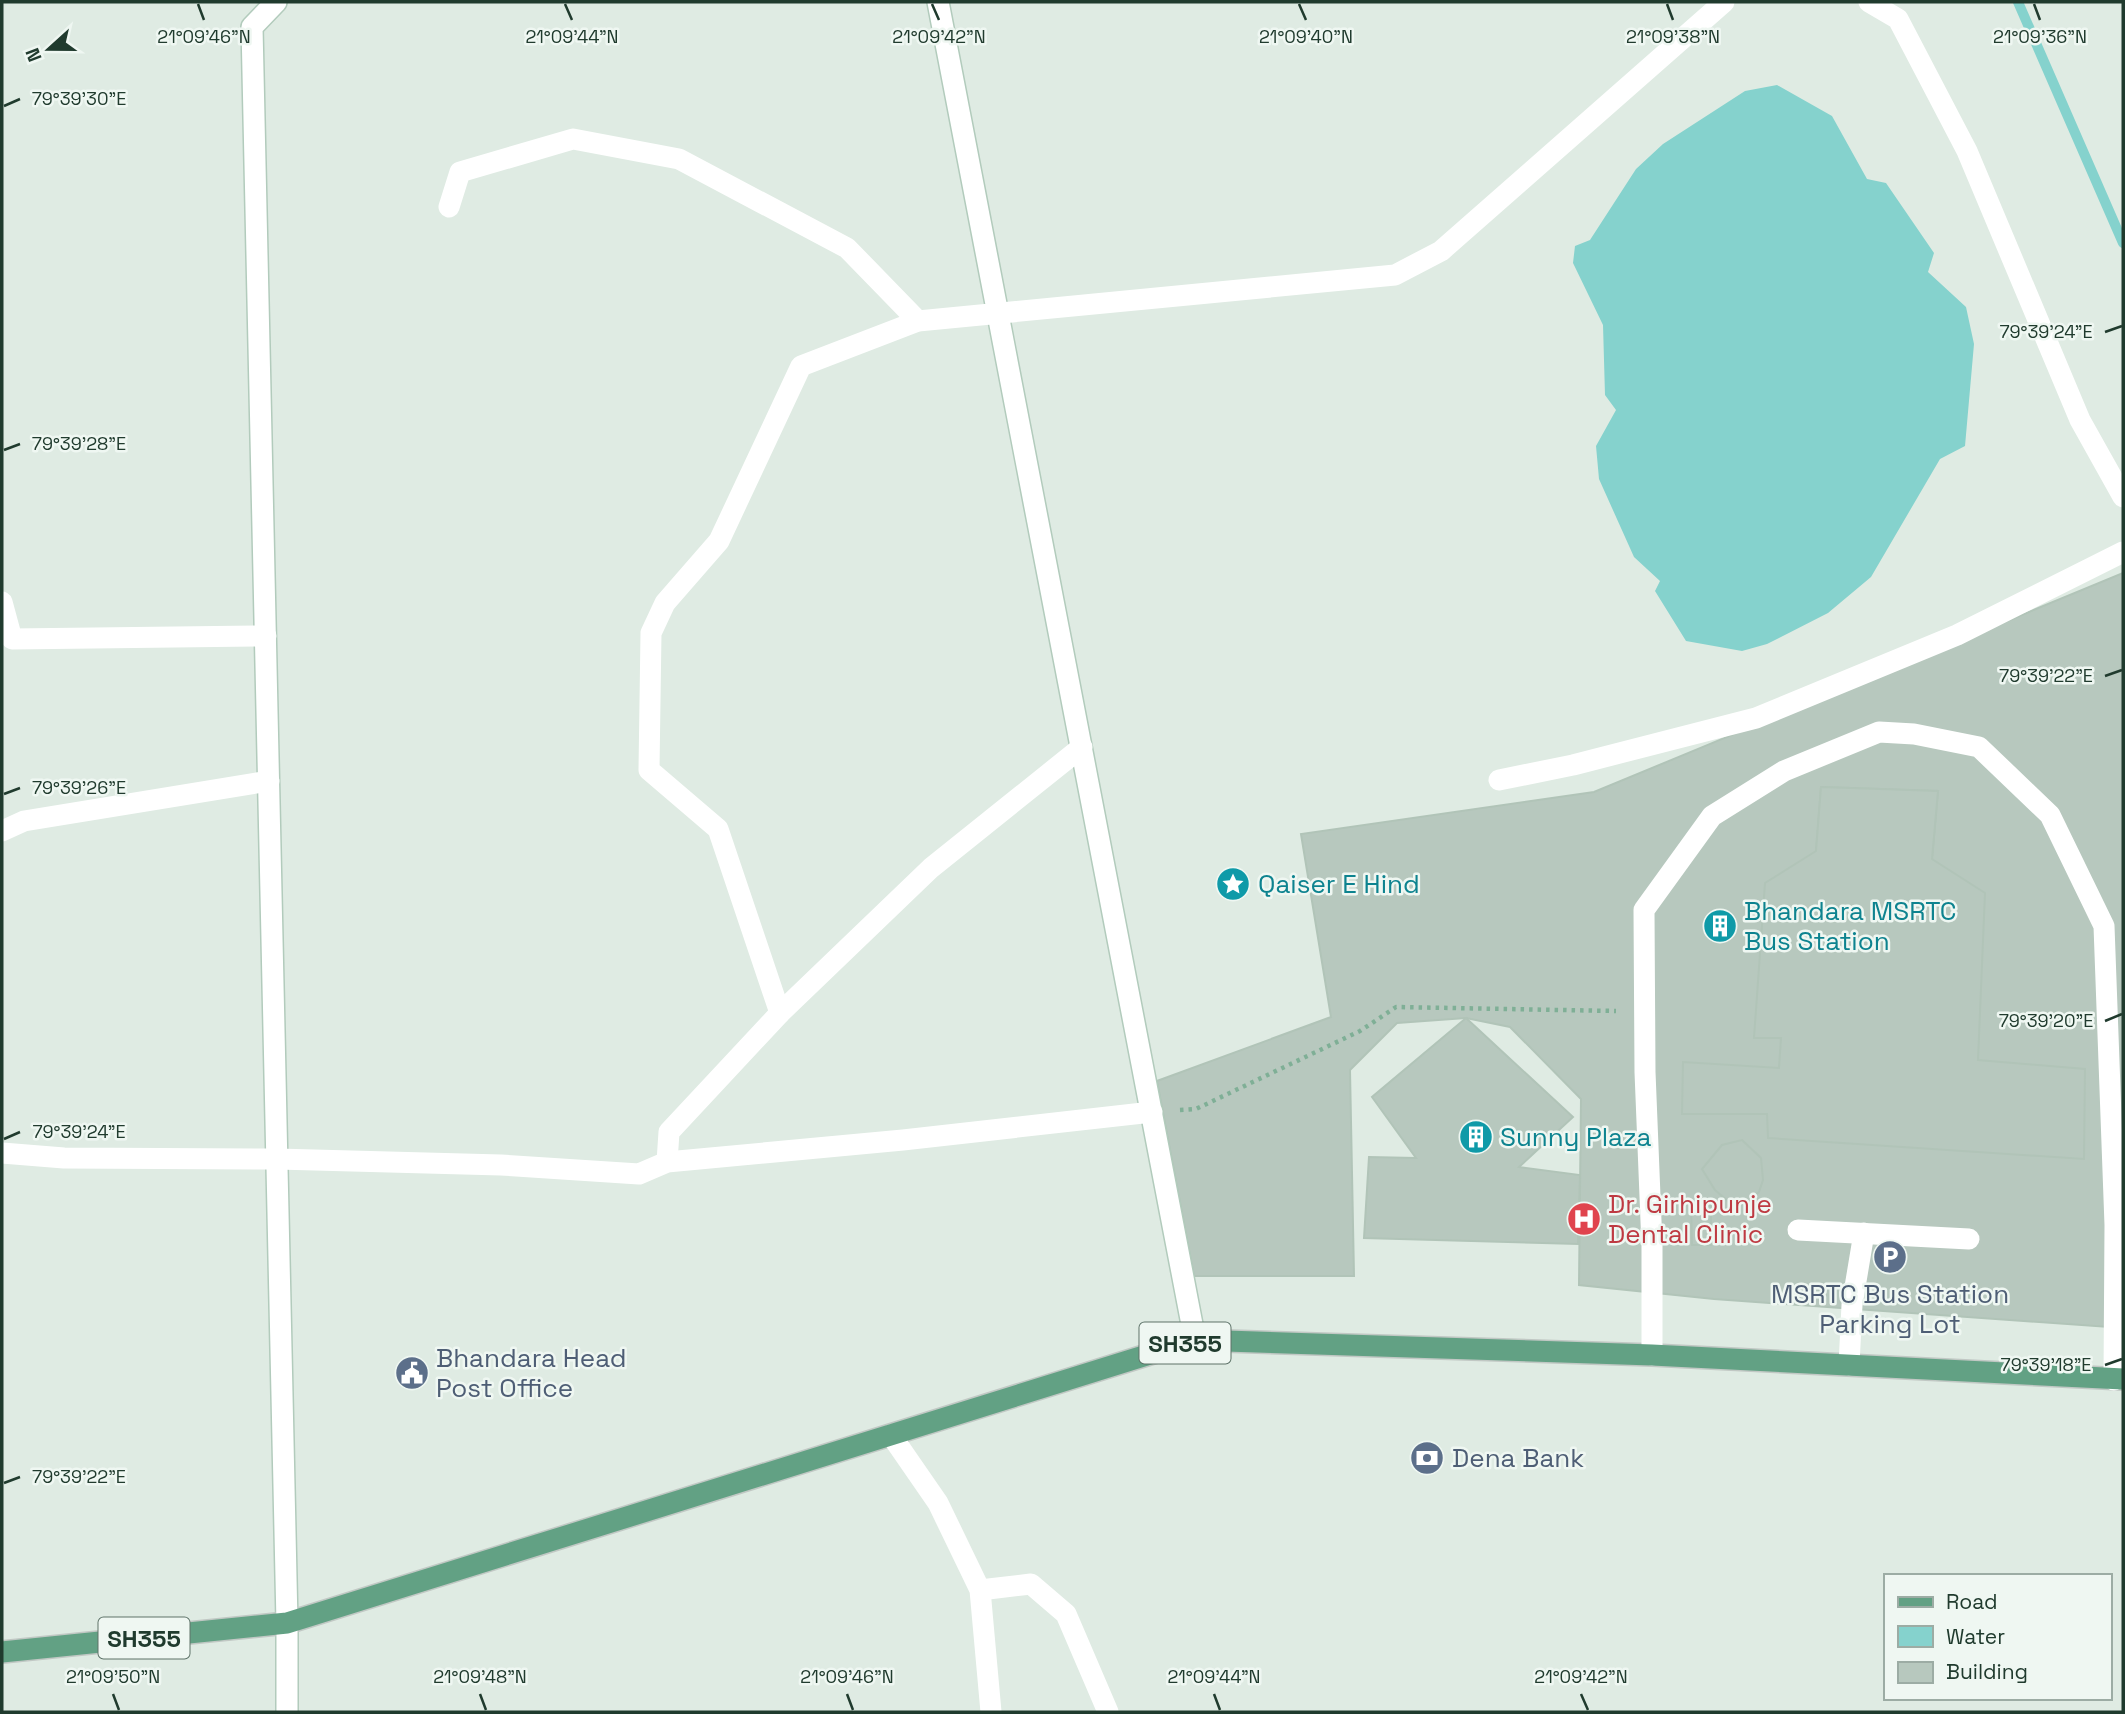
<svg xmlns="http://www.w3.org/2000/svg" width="2125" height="1714" viewBox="0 0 2125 1714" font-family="'Space Grotesk',sans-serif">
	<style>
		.water { fill: #85d2cd }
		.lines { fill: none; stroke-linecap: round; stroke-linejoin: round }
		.stream { stroke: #85d2cd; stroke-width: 10 }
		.building { fill: #b7c8be; stroke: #b1c4b8; stroke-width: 2 }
		.secondary-casing { stroke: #b2cbbc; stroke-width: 24 }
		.primary-casing { stroke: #c1c8c4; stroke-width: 24 }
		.path { stroke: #7faf96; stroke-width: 4.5; stroke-dasharray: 3.5 5; stroke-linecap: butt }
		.lane { stroke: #fff; stroke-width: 21 }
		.street { stroke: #fff; stroke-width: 21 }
		.secondary { stroke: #fff; stroke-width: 21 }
		.primary { stroke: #62a184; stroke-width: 21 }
		.ticks { fill: none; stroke: #203b2e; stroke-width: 2.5 }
		.labels { text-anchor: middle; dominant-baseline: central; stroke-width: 5; stroke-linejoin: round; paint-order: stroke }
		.shield { fill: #eff7f2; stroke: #5e7369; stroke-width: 2 }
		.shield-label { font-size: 24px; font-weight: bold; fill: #203b2e }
		.culture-label { font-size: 26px; fill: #0d838f; stroke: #eff7f2; text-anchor: start }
		.health-label { font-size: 26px; fill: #be3a42; stroke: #eff7f2; text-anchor: start }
		.service-label { font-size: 26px; fill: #4e5e75; stroke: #eff7f2; text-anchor: start }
		.ticks-label { font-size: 18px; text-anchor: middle; fill: #203b2e; stroke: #eff7f2; stroke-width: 5; stroke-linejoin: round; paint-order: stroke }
	</style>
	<rect width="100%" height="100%" fill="#dfebe3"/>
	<!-- water -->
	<path class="water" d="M1777 85 1832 116 1867 179 1886 183 1934 253 1928 272 1966 307 1974 344 1965 446 1940 459 1871 577 1828 613 1767 644 1742 651 1686 641 1655 591 1660 581 1634 557 1599 479 1596 446 1616 410 1605 395 1603 325 1573 263 1575 246 1590 240 1636 169 1663 144 1745 91Z"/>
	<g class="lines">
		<!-- stream -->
		<path class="stream" d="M2018 2 2123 243"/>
	</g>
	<!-- building -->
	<g class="building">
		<path d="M2123 573V1328L1714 1299 1579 1285 1581 1099 1510 1027 1466 1018 1397 1023 1350 1070 1354 1276H1194L1157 1081 1331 1017 1301 834 1594 792Z"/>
		<path d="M1821 787 1938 791 1932 859 1816 851Z"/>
		<path d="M1821 787 1938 791 1932 859 1985 893 1978 1060 2085 1069 2084 1159 1768 1138 1767 1114H1682L1683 1062 1779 1068 1781 1038H1754L1765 883 1816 851Z"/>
		<path d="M1466 1018 1573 1117 1519 1167 1580 1175 1578 1244 1364 1238 1369 1157 1416 1158 1372 1097Z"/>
		<path d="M1742 1140 1761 1158 1763 1180 1759 1192 1747 1202 1730 1203 1715 1190 1702 1169 1722 1145Z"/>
		<path d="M1691 1206H1711V1245H1692Z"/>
	</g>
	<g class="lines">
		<!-- secondary casing -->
		<g class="secondary-casing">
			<g id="secondary">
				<path d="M276 2 252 27 287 1623V1712"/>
				<path d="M938 2 1195 1340"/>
			</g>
		</g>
		<!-- primary casing -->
		<g class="primary-casing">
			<path id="primary" d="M2 1652 287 1623 1195 1340 1652 1355 2123 1379"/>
		</g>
		<!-- path -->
		<path class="path" d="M1180 1110 1196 1109 1360 1031 1396 1007 1616 1011"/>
		<!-- lane -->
		<path class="lane" d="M1652 1355V1246L1645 1072 1644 910 1712 816 1784 771 1879 732 1914 734 1979 747 2050 815 2104 926 2115 1225 2114 1380"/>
		<!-- street -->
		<g class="street">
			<path d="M1869 2 1898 19 1967 151 2080 420 2123 497"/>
			<path d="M449 207 460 172 573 139 679 159 847 248 918 321"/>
			<path d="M2 602 12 639 266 636"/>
			<path d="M1499 780 1573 765 1756 718 1957 635 2123 552"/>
			<path d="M2 831 24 821 269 781"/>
			<path d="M780 1013 718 829 649 770 651 633 665 603 719 541 801 366 918 321 1395 275 1441 251 1724 2"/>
			<path d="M2 1153 64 1158 277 1159 501 1165 639 1174 667 1162 903 1140 1152 1112"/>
			<path d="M667 1162 669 1132 780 1013 931 868 1082 747"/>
			<path d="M1798 1230 1969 1239"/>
			<path d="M1849 1365 1852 1305 1864 1233"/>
			<path d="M891 1435 938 1503 980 1590 991 1712"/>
			<path d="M980 1590 1031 1584 1066 1614 1108 1712"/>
		</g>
		<!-- secondary -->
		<use href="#secondary" class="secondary"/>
		<!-- primary -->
		<use href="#primary" class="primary"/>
	</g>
	<!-- ticks -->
	<path class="ticks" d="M198 4 204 20M565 4 572 20M932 4 939 20M1299 4 1306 20M1667 4 1673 20M2034 4 2040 20M4 106 20 99M2105 332 2122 326M4 450 20 444M2105 676 2122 670M4 794 20 788M2105 1021 2122 1014M4 1139 20 1132M2105 1365 2122 1359M4 1483 20 1477M113 1694 119 1710M480 1694 486 1710M847 1694 853 1710M1214 1694 1220 1710M1581 1694 1588 1710"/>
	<!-- icons -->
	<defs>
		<g id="sight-disc" transform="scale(1.75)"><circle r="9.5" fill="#0f9aa8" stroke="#eff7f2"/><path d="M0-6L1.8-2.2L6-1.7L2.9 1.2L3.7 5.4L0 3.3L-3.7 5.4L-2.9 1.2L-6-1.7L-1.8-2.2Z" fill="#fff"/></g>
		<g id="building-disc" transform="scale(1.75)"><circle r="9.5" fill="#0f9aa8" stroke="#eff7f2"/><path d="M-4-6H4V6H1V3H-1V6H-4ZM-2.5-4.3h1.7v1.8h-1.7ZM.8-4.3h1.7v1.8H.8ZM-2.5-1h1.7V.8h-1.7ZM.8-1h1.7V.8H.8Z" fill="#fff"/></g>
		<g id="hospital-disc" transform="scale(1.75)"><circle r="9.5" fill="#e0444e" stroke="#eff7f2"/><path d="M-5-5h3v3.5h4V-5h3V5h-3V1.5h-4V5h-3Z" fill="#fff"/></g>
		<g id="parking-disc" transform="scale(1.75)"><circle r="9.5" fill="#5c6f8a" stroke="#eff7f2"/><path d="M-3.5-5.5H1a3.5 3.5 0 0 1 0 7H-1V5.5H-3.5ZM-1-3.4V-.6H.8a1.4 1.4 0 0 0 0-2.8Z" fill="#fff"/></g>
		<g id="civic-disc" transform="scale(1.75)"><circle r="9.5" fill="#5c6f8a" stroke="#eff7f2"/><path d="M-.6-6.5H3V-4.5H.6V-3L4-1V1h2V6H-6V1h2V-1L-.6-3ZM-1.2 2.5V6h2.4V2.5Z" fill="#fff"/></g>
		<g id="bank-disc" transform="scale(1.75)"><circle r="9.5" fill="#5c6f8a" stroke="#eff7f2"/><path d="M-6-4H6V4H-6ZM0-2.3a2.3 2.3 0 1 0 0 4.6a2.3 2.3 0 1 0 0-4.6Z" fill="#fff"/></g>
	</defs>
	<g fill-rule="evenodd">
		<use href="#sight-disc" x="1233" y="884"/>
		<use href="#building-disc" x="1720" y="926"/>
		<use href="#building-disc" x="1476" y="1137"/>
		<use href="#hospital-disc" x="1584" y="1219"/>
		<use href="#parking-disc" x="1890" y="1257"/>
		<use href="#civic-disc" x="412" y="1373"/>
		<use href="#bank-disc" x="1427" y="1458"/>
	</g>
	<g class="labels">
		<!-- shield labels -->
		<g class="shield">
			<rect x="1139.5" y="1322.5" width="91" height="41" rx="5"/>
			<rect x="98.5" y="1617.5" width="91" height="41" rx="5"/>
		</g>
		<g class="shield-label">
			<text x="1185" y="1343">SH355</text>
			<text x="144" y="1638">SH355</text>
		</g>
		<!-- culture labels -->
		<g class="culture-label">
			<text x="1258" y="884">Qaiser E Hind</text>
			<text x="1744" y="911">Bhandara MSRTC<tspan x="1744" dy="30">Bus Station</tspan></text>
			<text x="1500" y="1137">Sunny Plaza</text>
		</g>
		<!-- health labels -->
		<g class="health-label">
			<text x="1608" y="1204">Dr. Girhipunje<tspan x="1608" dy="30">Dental Clinic</tspan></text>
		</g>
		<!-- service labels -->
		<g class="service-label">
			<text x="1890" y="1294" text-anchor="middle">MSRTC Bus Station<tspan x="1890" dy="30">Parking Lot</tspan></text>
			<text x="436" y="1358">Bhandara Head<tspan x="436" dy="30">Post Office</tspan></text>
			<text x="1452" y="1458">Dena Bank</text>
		</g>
	</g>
	<g class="ticks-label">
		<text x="204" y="43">21°09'46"N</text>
		<text x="572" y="43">21°09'44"N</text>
		<text x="939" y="43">21°09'42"N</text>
		<text x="1306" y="43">21°09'40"N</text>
		<text x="1673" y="43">21°09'38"N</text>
		<text x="2040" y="43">21°09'36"N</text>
		<text x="79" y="105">79°39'30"E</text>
		<text x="2046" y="338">79°39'24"E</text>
		<text x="79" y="450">79°39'28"E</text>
		<text x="2046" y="682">79°39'22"E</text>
		<text x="79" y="794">79°39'26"E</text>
		<text x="2046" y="1027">79°39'20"E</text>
		<text x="79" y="1138">79°39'24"E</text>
		<text x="2046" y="1371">79°39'18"E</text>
		<text x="79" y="1483">79°39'22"E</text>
		<text x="113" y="1683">21°09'50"N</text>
		<text x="480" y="1683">21°09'48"N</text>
		<text x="847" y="1683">21°09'46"N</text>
		<text x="1214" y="1683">21°09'44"N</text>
		<text x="1581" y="1683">21°09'42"N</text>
	</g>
	<!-- border -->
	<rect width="2125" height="1714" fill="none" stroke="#203b2e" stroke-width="7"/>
	<!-- legend -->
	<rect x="1884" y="1574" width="228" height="126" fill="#eff7f2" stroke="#9caca4" stroke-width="2"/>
	<rect x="1898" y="1597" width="35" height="10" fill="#62a184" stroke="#9caca4" stroke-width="2"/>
	<text x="1946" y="1609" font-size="21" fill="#203b2e">Road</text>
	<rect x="1898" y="1626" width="35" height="21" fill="#85d2cd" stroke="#9caca4" stroke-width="2"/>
	<text x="1946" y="1644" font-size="21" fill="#203b2e">Water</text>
	<rect x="1898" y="1662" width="35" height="21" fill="#b7c8be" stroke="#9caca4" stroke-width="2"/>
	<text x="1946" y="1679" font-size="21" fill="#203b2e">Building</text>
	<!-- north arrow -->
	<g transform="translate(49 49) rotate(249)" stroke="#eff7f2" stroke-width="5" paint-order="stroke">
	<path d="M0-5L12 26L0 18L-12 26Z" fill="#203b2e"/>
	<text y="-10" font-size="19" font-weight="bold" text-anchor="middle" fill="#203b2e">N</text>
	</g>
</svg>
